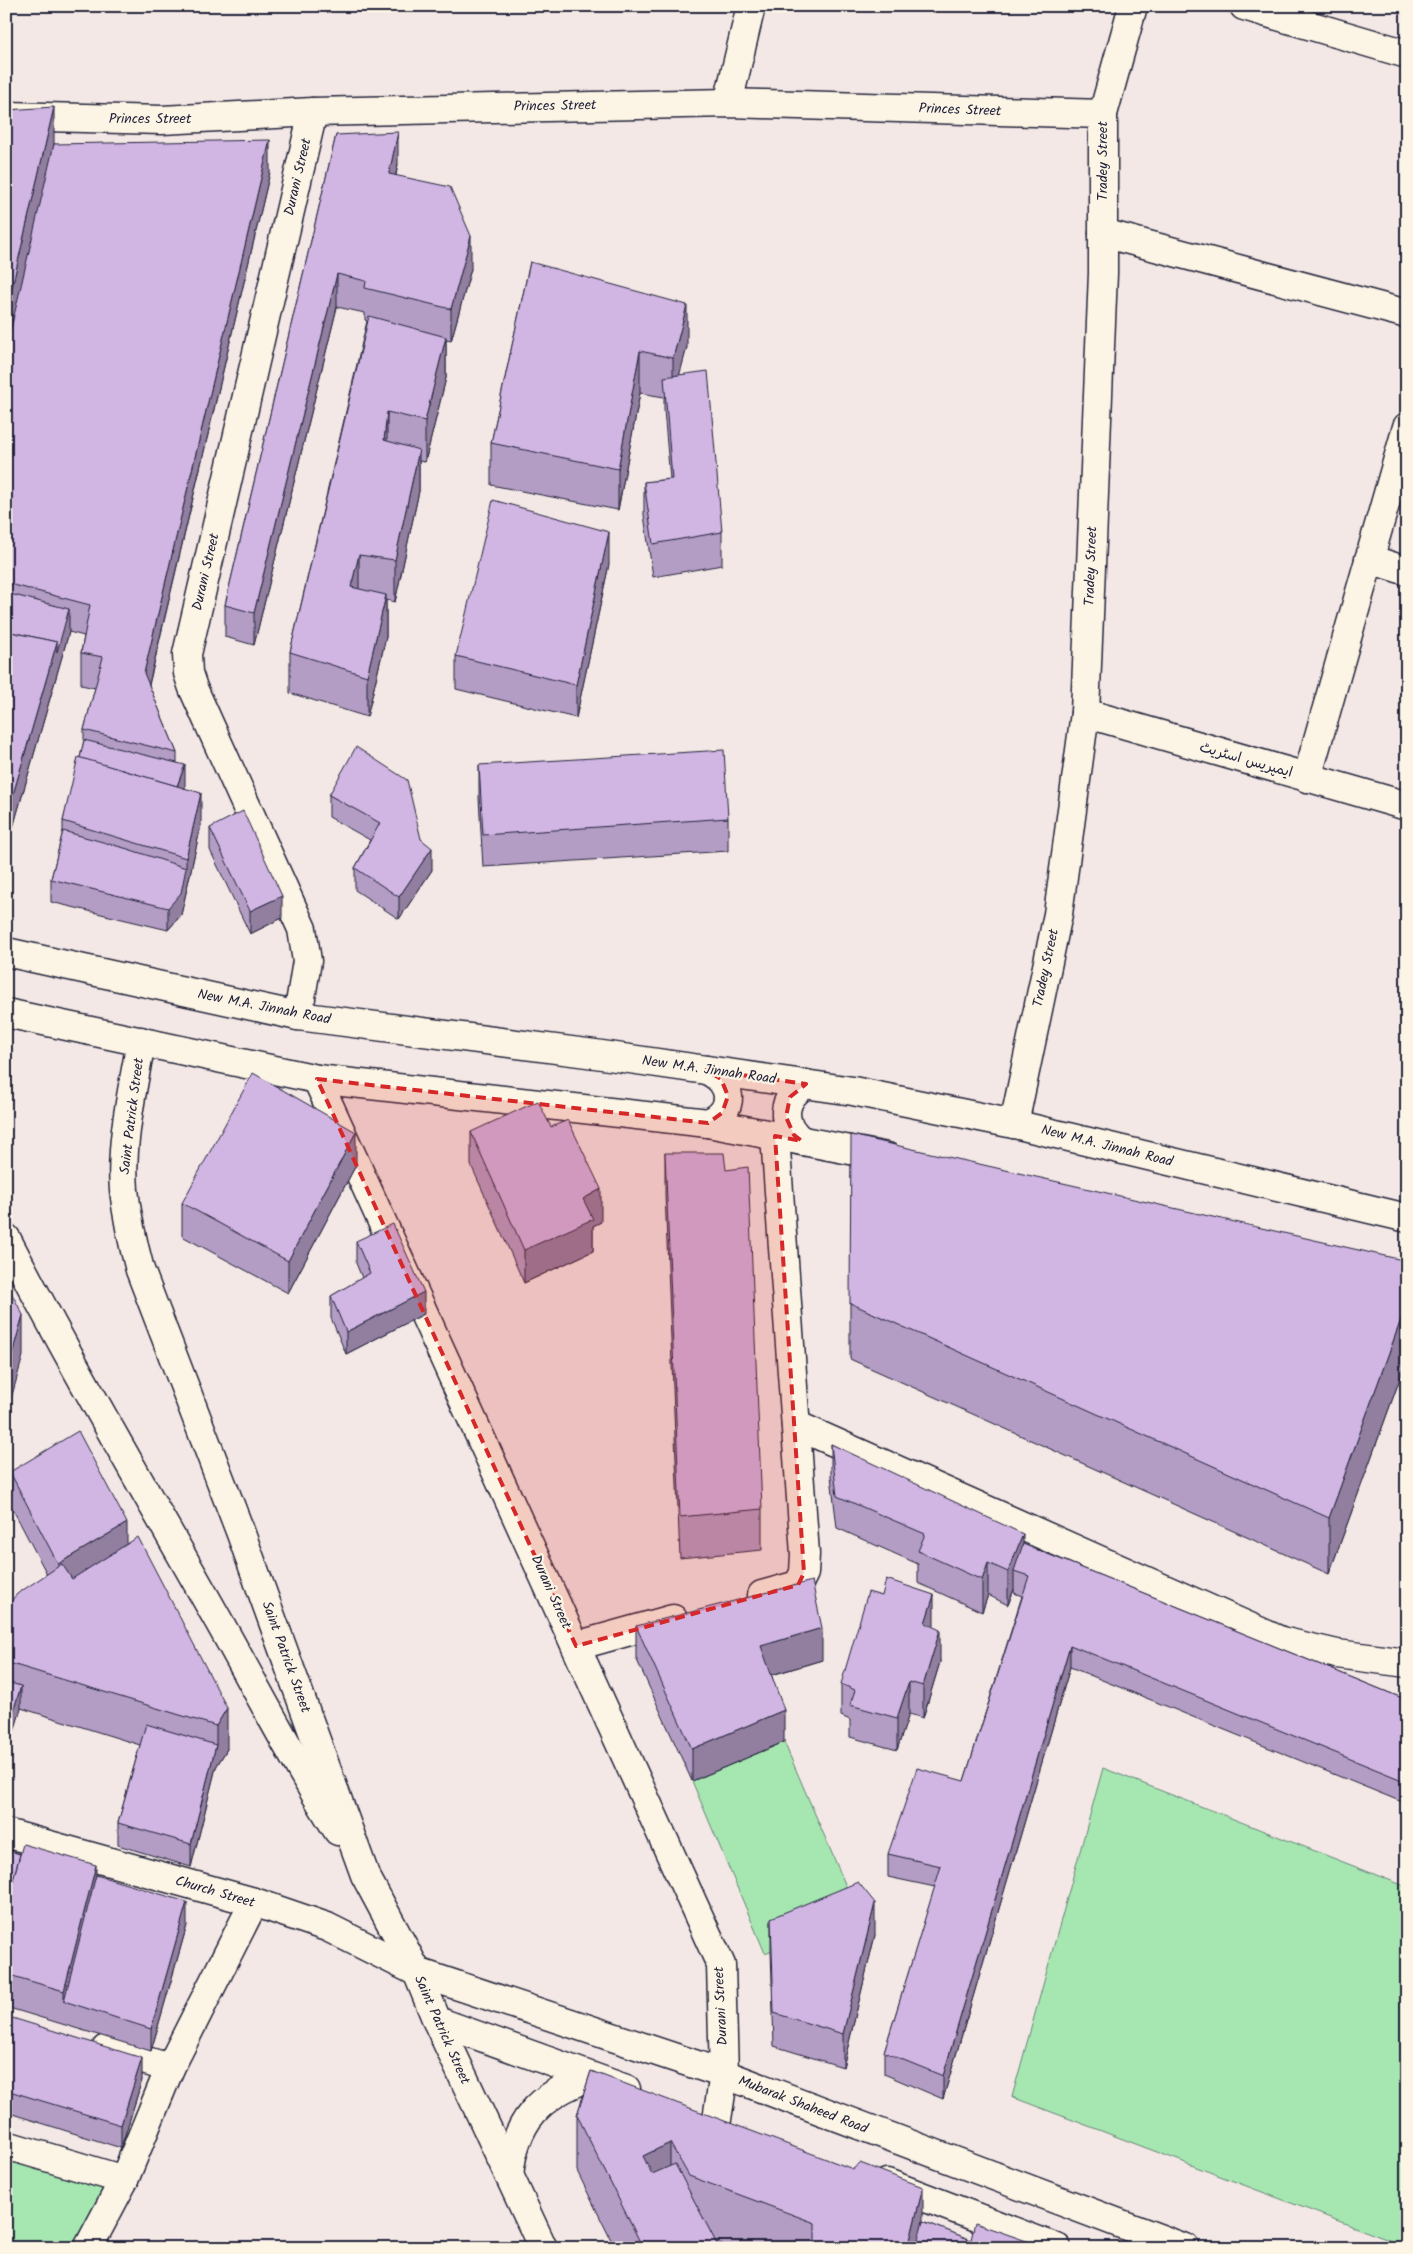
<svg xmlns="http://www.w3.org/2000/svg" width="1413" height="2254" viewBox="0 0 1413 2254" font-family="Kalam,'Playpen Sans Arabic',sans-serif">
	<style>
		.green { fill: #a6e7b1; stroke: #648476 }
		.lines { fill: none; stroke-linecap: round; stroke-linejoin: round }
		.minor-casing { stroke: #22223b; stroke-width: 31 }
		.major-casing { stroke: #22223b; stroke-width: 31 }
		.minor { stroke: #fcf5e5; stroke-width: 28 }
		.major { stroke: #fcf5e5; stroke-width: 28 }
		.wall { fill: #b49dc4; stroke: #22223b }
		.shaded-wall { fill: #927fa0; stroke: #22223b }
		.building { fill: #d1b6e4; stroke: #22223b }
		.marked { fill: #d62828; fill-opacity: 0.2; stroke: #d62828; stroke-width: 4; stroke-dasharray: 10 6; stroke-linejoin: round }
		.labels { text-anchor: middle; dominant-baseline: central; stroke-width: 4.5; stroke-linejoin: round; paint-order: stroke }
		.street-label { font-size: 14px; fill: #22223b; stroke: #fcf5e5 }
	</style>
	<rect width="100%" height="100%" fill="#f3e8e5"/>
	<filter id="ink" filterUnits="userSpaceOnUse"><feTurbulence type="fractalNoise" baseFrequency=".02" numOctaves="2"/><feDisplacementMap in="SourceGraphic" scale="10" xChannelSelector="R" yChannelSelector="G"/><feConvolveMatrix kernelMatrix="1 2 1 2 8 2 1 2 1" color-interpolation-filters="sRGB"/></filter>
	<g filter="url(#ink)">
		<!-- green -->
		<g class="green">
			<path d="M784 1742 858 1914 765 1953 692 1781Z"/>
			<path d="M1103 1768 1407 1887V2247L1012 2097Z"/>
			<path d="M6 2145 124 2180 88 2248H6Z"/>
		</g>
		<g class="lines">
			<!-- minor casing -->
			<g class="minor-casing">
				<g id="minor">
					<path d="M1244 6 1407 54"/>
					<path d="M728 103 751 6"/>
					<path d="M6 116 162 120 313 112 728 103 1103 114"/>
					<path d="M1103 233 1407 314"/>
					<path d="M1369 559 1407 571"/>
					<path d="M1085 713 1407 806"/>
					<path d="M1307 778 1407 427"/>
					<path d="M298 1016 307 961 302 929 193 688 188 673 187 654 313 112"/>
					<path d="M141 1041C133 1089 120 1141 124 1190 127 1217 133 1244 140 1270L240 1531 365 1875 417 1972 437 2021 543 2248"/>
					<path d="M317 1079 721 1965 724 2074 717 2119"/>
					<path d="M1014 1124 1058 914 1085 713 1103 273V114L1133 6"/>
					<path d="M6 1238C73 1367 146 1492 217 1618 257 1689 294 1762 338 1831"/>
					<path d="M796 1425 1281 1641 1337 1654 1407 1663"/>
					<path d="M762 1595 798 1585 804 1573 805 1554 775 1136"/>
					<path d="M576 1646 673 1619"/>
					<path d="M6 1833 254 1902 327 1927 417 1972 724 2074 1185 2248"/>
					<path d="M437 2021 626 2089"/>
					<path d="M106 2049 170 2068"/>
					<path d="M6 2145 124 2180"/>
					<path d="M509 2175C515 2121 539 2095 590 2077"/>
					<path d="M887 2183 1057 2248"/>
					<path d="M88 2248 124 2180 170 2068 254 1902"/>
				</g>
			</g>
			<!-- major casing -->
			<g class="major-casing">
				<g id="major">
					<path d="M6 952 298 1016 595 1054 853 1091 1014 1124 1407 1218"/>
					<path d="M6 1013 317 1079 708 1123 887 1157"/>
					<path d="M706 1070C734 1082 736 1111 708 1123"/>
					<path d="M802 1141C779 1123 781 1099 806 1084"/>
				</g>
			</g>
			<!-- minor -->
			<use href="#minor" class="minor"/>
			<!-- major -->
			<use href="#major" class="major"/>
		</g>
		<!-- wall -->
		<g class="wall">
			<path d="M6 110 54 144 270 172 149 685 177 753V763L185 787V788L201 825 181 915 168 930 51 902V879L63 831V821L80 758 84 740V730L95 688 81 685V653L84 636 69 632 6 852Z"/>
			<path d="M336 135 398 164 396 175 471 269 451 341 446 340V378L425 462 419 461V491L395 602 386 600V637L367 717 290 693V652L367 321 365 320V313L337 307 254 645 225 637V605Z"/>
			<path d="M530 262 687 347 679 375 722 532V565L653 577 644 515V482L670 479 664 410V397L640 393 618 510 491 485V443Z"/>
			<path d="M609 564 576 718 456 689V656Z"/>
			<path d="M479 765 728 818V851L483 867 479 798Z"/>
			<path d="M329 795 421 839 432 870 399 919 355 890V868L370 840 329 817Z"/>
			<path d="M210 828 282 918 250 934 210 850Z"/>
			<path d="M471 1132 601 1222 593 1226V1251L524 1283 471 1165Z"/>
			<path d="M665 1153 762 1509V1550L680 1558 665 1195Z"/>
			<path d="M356 1165 288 1293 182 1236V1203Z"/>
			<path d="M356 1241 424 1314 346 1354 331 1318V1296L362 1278 356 1263Z"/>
			<path d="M1407 1261V1359L1329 1574 850 1359V1303Z"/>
			<path d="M831 1444 1023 1544 1407 1700V1804L1070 1667 943 2099 884 2074V2052L935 1887 888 1877V1854L964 1781 1022 1596 1014 1593V1589L1008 1605 988 1595 982 1612 918 1583V1564L837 1528 831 1476Z"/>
			<path d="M10 1472 127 1544 227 1749 216 1767 191 1867 118 1845V1823L140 1745 21 1708 6 1757V1607L47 1574 10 1504Z"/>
			<path d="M636 1626 822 1660 772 1675 784 1742 692 1781 636 1658Z"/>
			<path d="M934 1627 940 1662 923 1718 909 1714 897 1750 850 1737V1720L841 1716V1684Z"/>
			<path d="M6 1850 96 1875 187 1925 151 2051 6 2007Z"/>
			<path d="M771 1918 875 1935 843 2067 774 2046 771 1951Z"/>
			<path d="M6 2016 142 2080 121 2148 6 2112Z"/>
			<path d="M591 2071 923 2221 971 2240 1038 2248H731L716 2242 719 2248H615L577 2171V2115Z"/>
		</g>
		<!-- shaded-wall -->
		<g class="shaded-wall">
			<path d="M54 107V176L6 383V313Z"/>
			<path d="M398 132V164L389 206V174Z"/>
			<path d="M270 140V172L144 705V673Z"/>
			<path d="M471 236V269L451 341V309Z"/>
			<path d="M337 274V307L254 645V613Z"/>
			<path d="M687 305V347L673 399V358Z"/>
			<path d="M446 337V378L425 462V421Z"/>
			<path d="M640 351V393L618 510V469Z"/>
			<path d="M387 412V453L384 440Z"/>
			<path d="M419 450V491L395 602V560Z"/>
			<path d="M609 532V564L576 718V685Z"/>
			<path d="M359 555V597L351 587Z"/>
			<path d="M386 595V637L367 717V676Z"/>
			<path d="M69 609V632L6 852V819L57 642Z"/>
			<path d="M185 765V787L174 818V795Z"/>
			<path d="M201 793V825L181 915 168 930V908L186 868V858Z"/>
			<path d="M432 848V870L399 919V897Z"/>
			<path d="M282 896V918L250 934V911Z"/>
			<path d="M356 1132V1165L288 1293V1261Z"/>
			<path d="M601 1189V1222L593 1226V1251L524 1283V1250L583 1199Z"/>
			<path d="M424 1292V1314L346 1354V1332Z"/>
			<path d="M1407 1303V1359L1329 1574V1518Z"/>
			<path d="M23 1315V1356L6 1417V1375Z"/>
			<path d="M127 1523V1555L58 1596V1564Z"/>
			<path d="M1023 1534V1567L1014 1571V1589L1008 1605V1572Z"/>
			<path d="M988 1563V1595L982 1612V1580Z"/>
			<path d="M934 1595V1627L925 1623Z"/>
			<path d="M822 1628V1660L761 1678V1646Z"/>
			<path d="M940 1630V1662L923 1718V1686Z"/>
			<path d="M1070 1645V1667L943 2099V2076Z"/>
			<path d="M909 1682V1714L897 1750V1718Z"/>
			<path d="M21 1686V1709L6 1757V1735Z"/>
			<path d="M227 1708V1749L216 1767 191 1867V1844L216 1745V1726Z"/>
			<path d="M784 1710V1742L692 1781V1749Z"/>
			<path d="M96 1865V1898L64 2001V1991Z"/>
			<path d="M187 1902V1925L151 2051V2029Z"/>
			<path d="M875 1903V1935L843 2067V2034Z"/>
			<path d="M142 2058V2080L121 2148V2125Z"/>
			<path d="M670 2143V2199L643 2212V2156Z"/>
			<path d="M923 2187V2243L922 2248H908Z"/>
		</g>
		<!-- building -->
		<g class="building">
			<path d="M54 107 6 313V110Z"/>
			<path d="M398 132 389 174 450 187 471 236 451 309 365 288 366 281 337 274 254 613 225 605 336 135Z"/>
			<path d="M270 140 144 673 177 753 84 730 103 657 81 653 90 605 6 583V350L54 144Z"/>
			<path d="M530 262 687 305 673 358 640 351 618 469 491 443Z"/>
			<path d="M369 316 446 337 425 421 387 412 384 440 419 450 395 560 359 555 351 587 386 595 367 676 290 652Z"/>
			<path d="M708 371 722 532 653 544 644 482 672 479 664 377Z"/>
			<path d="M493 500 609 532 576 685 456 656Z"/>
			<path d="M6 593 69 609 57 652V642L6 631Z"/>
			<path d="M6 631 57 642 6 819Z"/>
			<path d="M84 740 185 765 177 786 80 758Z"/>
			<path d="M356 747 407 780 421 839 432 848 399 897 355 868 380 823 329 795Z"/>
			<path d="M724 750 728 818 483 835 479 765Z"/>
			<path d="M78 757 201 793 186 858 63 821Z"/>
			<path d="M243 811 282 896 250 911 210 828Z"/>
			<path d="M63 831 128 849 186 868 181 893 168 908 51 879Z"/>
			<path d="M253 1073 356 1132 288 1261 182 1203Z"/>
			<path d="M538 1101 551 1127 568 1120 601 1189 583 1199 593 1219 524 1250 471 1132Z"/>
			<path d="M851 1135 1407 1261V1303L1329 1518 850 1303Z"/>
			<path d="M665 1153H724L726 1170 748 1167 762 1509 680 1517Z"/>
			<path d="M393 1224 424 1292 346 1332 331 1296 370 1273 356 1241Z"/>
			<path d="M6 1283 23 1315 6 1375Z"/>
			<path d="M78 1431 127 1523 58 1564 10 1472Z"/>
			<path d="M831 1444 1023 1534 1008 1572 988 1563 982 1580 918 1551 925 1534 837 1496Z"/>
			<path d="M138 1537 227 1708 216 1726 12 1664 6 1654V1607L17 1594 62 1564 72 1579Z"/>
			<path d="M1023 1544 1407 1700V1782L1070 1645 943 2076 884 2052 941 1866 888 1854 917 1768 964 1781 1029 1576 1014 1571Z"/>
			<path d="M886 1579 934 1595 925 1623 940 1630 923 1686 909 1682 897 1718 850 1705 855 1690 841 1684 868 1592 882 1596Z"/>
			<path d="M812 1581 822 1628 761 1646 784 1710 692 1749 636 1626Z"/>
			<path d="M6 1682 21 1686 6 1735Z"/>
			<path d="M146 1724 216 1745 191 1844 118 1823Z"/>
			<path d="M23 1844 96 1865 64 1991 6 1974V1905Z"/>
			<path d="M6 1850 20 1854 6 1905Z"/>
			<path d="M96 1875 187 1902 151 2029 64 2001Z"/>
			<path d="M858 1882 875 1903 843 2034 774 2013 771 1918Z"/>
			<path d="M6 2016 142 2058 121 2125 6 2090Z"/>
			<path d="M591 2071 853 2169 860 2163 923 2187 908 2248H823L815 2242V2223L689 2176 670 2143 643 2156 652 2174 675 2164 719 2248H643L577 2115Z"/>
			<path d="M923 2221 971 2240 969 2248H916Z"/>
			<path d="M975 2223 1038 2245 1037 2248H969Z"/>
		</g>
	</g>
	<!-- marked area -->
	<path class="marked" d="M706 1070 806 1084 790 1097 786 1117 794 1135 802 1141 775 1136 804 1573 798 1585 576 1646 317 1079 708 1123 722 1113 728 1096 721 1079Z"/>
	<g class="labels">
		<!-- street labels -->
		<g class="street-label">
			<text transform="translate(555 106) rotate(-1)">Princes Street</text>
			<text transform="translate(960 110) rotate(2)">Princes Street</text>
			<text x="150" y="119">Princes Street</text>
			<text transform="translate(1103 161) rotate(-90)">Tradey Street</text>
			<text transform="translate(298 177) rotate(-77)">Durani Street</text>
			<text transform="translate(1091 566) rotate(-88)">Tradey Street</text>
			<text transform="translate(206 572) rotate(-77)">Durani Street</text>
			<text transform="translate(1246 760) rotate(16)">ایمپریس اسٹریٹ</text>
			<text transform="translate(1046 968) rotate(-78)">Tradey Street</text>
			<text transform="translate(264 1007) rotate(11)">New M.A. Jinnah Road</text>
			<text transform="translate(709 1070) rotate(8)">New M.A. Jinnah Road</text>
			<text transform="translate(132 1116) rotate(-83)">Saint Patrick Street</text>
			<text transform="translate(1107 1146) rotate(14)">New M.A. Jinnah Road</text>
			<text transform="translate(551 1592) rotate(66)">Durani Street</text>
			<text transform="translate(286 1657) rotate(70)">Saint Patrick Street</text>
			<text transform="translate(215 1892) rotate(16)">Church Street</text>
			<text transform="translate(721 2006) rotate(-93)">Durani Street</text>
			<text transform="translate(442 2030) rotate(66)">Saint Patrick Street</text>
			<text transform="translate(803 2105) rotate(21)">Mubarak Shaheed Road</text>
		</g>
	</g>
	<!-- margin -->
	<rect width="1413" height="2254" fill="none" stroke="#fcf5e5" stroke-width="25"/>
	<rect x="12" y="12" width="1388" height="2229" fill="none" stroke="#22223b" stroke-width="2" filter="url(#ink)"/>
</svg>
